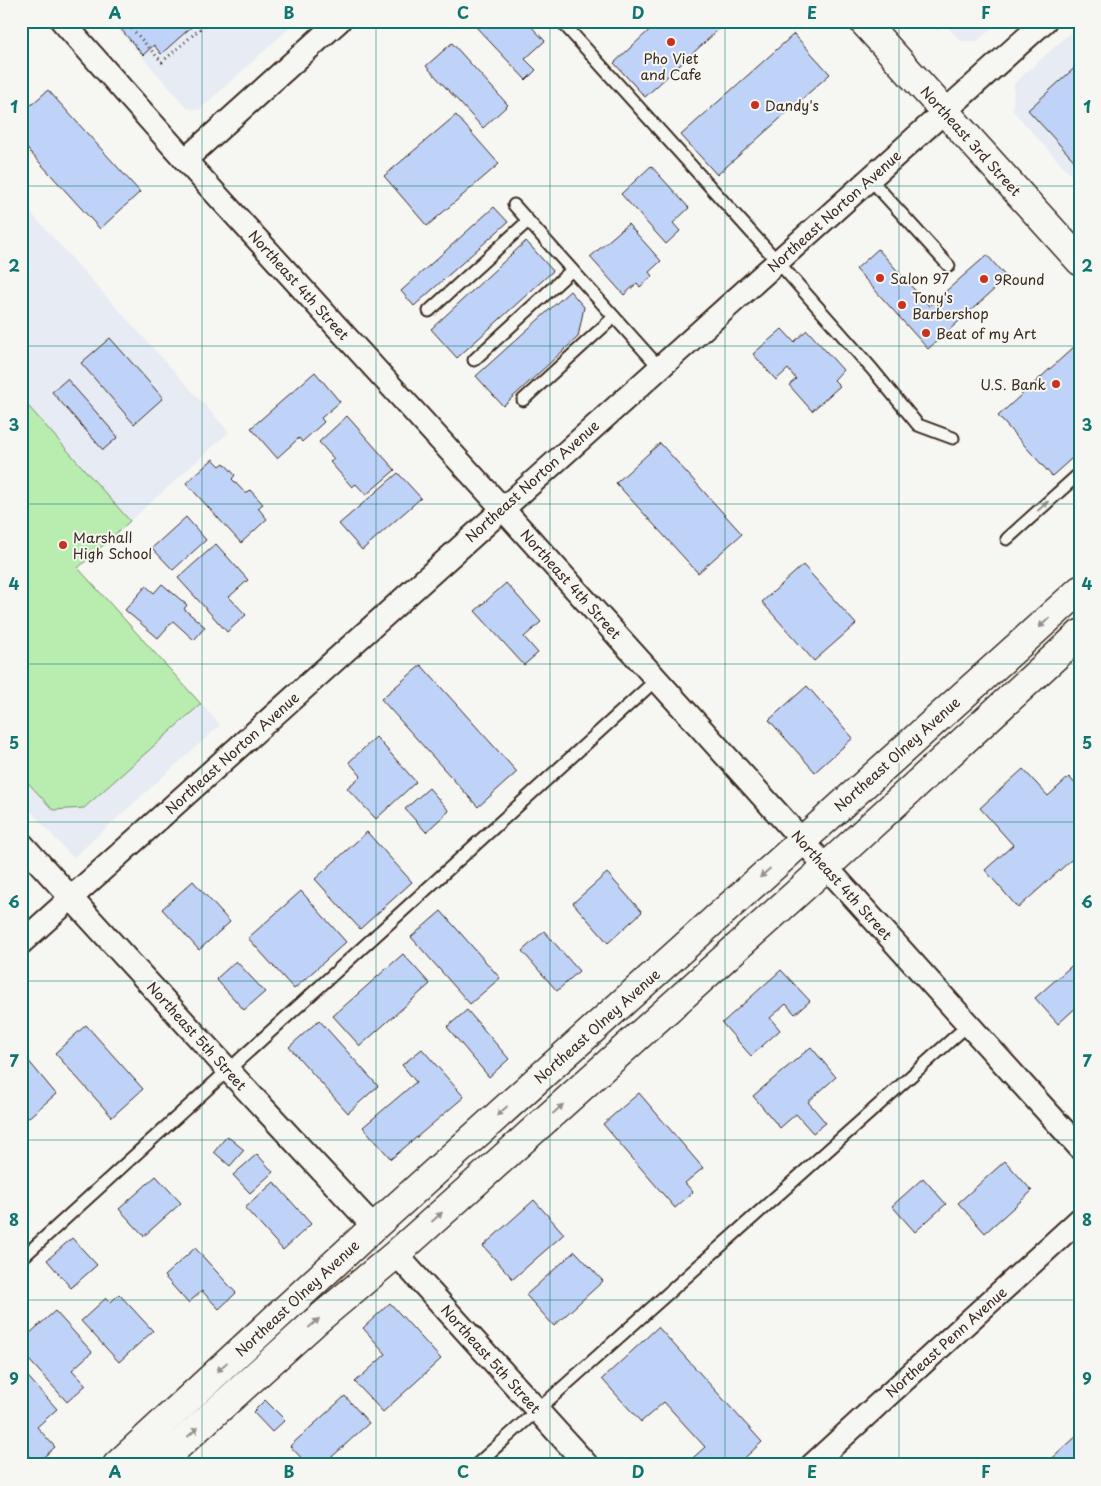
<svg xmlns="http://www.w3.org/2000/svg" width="1101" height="1486" viewBox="0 0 1101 1486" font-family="'Playpen Sans',sans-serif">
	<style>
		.built { fill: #e6ebf4 }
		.green { fill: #b8edaf; stroke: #7a8c66 }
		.building { fill: #bfd2f8; stroke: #3b2a1e }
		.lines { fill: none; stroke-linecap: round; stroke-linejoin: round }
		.service-casing { stroke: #3b2a1e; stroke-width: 15 }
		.minor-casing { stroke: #3b2a1e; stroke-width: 26 }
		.secondary-casing { stroke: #3b2a1e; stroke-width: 31 }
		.primary-casing { stroke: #3b2a1e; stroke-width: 31 }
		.path { stroke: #3b2a1e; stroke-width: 3; stroke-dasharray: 1 4; stroke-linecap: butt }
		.service { stroke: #f6f6f2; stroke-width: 11 }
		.minor { stroke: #f6f6f2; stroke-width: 22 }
		.secondary { stroke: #f6f6f2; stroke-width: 28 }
		.primary { stroke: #f6f6f2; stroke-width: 28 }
		.oneway { fill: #989088 }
		.grid { fill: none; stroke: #0f766e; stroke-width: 1; stroke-opacity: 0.55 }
		.poi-dot { fill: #c8321e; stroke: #f6f6f2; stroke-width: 2 }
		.labels { text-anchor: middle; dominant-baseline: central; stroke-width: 4; stroke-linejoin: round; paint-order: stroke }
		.poi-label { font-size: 14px; fill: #3b2a1e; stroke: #f6f6f2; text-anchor: start }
		.street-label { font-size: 14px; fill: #3b2a1e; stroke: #f6f6f2 }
		.neatline { fill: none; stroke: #0f766e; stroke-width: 2 }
		.grid-label { font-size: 16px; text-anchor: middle; font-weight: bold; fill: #0f766e }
	</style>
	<rect width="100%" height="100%" fill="#f6f6f2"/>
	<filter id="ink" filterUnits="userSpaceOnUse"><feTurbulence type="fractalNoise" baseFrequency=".02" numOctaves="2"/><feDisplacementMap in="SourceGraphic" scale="10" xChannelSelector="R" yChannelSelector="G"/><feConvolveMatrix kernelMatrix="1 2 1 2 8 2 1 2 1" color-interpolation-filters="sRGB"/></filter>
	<g filter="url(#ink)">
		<!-- built -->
		<g class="built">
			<path d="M111 21H297L199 110 187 108Z"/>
			<path d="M928 21H1000L977 41H961L945 24 937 31Z"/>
			<path d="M1080 24V185L1013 111 1014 84Z"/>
			<path d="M21 202 229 432 78 568 220 725 73 858 21 800Z"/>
		</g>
		<!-- green -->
		<path class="green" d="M21 398 130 521 78 568 201 704 84 808 53 810 21 775Z"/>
		<!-- building -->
		<g class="building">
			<path d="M114 21H198L161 54 154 45 143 55Z"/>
			<path d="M483 21H526L545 41 525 59 536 70 526 80 476 27Z"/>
			<path d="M659 21H728L645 97 614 63Z"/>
			<path d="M794 34 830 74 717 175 681 135Z"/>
			<path d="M452 43 508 105 483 128 426 66Z"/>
			<path d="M1080 63V167L1028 110Z"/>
			<path d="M48 90 140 192 100 229 21 142V114Z"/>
			<path d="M456 115 499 164 427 226 384 176Z"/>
			<path d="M651 166 689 208 673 223 680 231 666 244 621 194Z"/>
			<path d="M494 207 508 222 414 306 401 291Z"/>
			<path d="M628 224 661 261 649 272 652 276 640 287 637 283 624 295 590 257Z"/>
			<path d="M526 241 553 271 457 358 431 329Z"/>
			<path d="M878 249 929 306 987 255 1007 278 928 349 856 269Z"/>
			<path d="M570 291 584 307 578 337 503 406 476 376Z"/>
			<path d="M782 329 794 342 807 330 843 370 834 380 840 386 812 411 789 385 796 379 788 369 776 380 753 354Z"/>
			<path d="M110 338 163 398 134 424 81 363Z"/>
			<path d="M1074 347 1080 353V451L1052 476 998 416Z"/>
			<path d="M315 372 340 402 321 418 324 422 302 442 299 438 277 458 251 428Z"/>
			<path d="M67 379 118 437 103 450 52 392Z"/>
			<path d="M347 416 395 470 366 495 356 484 352 487 330 462 334 459 319 442Z"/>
			<path d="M660 443 742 534 698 573 616 483Z"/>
			<path d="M213 459 220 466 224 463 235 475 232 479 246 494 250 490 263 504 258 508 267 519 241 543 186 483Z"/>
			<path d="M398 473 421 498 362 550 339 524Z"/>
			<path d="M186 517 206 540 173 570 152 548Z"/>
			<path d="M216 544 248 580 229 597 246 615 227 632 178 578Z"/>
			<path d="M803 565 856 624 814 661 762 602Z"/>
			<path d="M506 583 541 622 524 637 538 653 524 665 475 611Z"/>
			<path d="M162 584 187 605 184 609 205 627 194 640 173 621 158 638 125 610 146 586 154 593Z"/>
			<path d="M421 665 517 772 478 807 381 699Z"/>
			<path d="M807 686 853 738 815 772 769 720Z"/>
			<path d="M376 737 416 782 376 819 347 788 361 776 349 762Z"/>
			<path d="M1023 769 1048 796 1069 777 1080 789V852L1018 908 985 870 1013 845 980 808Z"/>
			<path d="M429 788 449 811 426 832 405 809Z"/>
			<path d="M367 832 412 882 360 929 315 879Z"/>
			<path d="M607 873 642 912 608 943 573 903Z"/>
			<path d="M193 881 230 922 199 950 162 909Z"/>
			<path d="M301 891 346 942 294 989 248 938Z"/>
			<path d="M441 911 500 978 470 1004 411 937Z"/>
			<path d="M544 931 579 971 557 991 522 951Z"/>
			<path d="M403 954 430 984 360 1046 333 1016Z"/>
			<path d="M236 961 265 992 244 1010 216 979Z"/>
			<path d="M1077 961 1080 965V1004L1058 1024 1035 998Z"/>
			<path d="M781 970 810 1001 795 1014 786 1004 770 1018 780 1030 751 1056 722 1023Z"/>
			<path d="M467 1010 509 1059 489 1077 447 1027Z"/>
			<path d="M319 1020 378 1086 348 1113 289 1047Z"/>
			<path d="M86 1025 143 1089 112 1117 55 1053Z"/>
			<path d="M811 1047 836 1077 808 1102 826 1123 813 1133 796 1114 780 1128 753 1096Z"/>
			<path d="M422 1049 464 1097 391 1159 363 1127 416 1082 402 1065Z"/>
			<path d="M22 1053 56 1094 21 1124V1054Z"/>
			<path d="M639 1093 703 1168 685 1183 693 1192 675 1208 603 1124Z"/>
			<path d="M227 1136 244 1150 230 1166 214 1152Z"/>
			<path d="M257 1154 273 1172 250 1193 233 1175Z"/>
			<path d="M1005 1161 1032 1191 985 1233 958 1203Z"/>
			<path d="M156 1176 181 1203 144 1236 119 1209Z"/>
			<path d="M923 1178 946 1204 915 1232 892 1206Z"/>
			<path d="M274 1182 311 1224 283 1250 245 1208Z"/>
			<path d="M534 1200 564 1234 513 1279 483 1246Z"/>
			<path d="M72 1238 97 1265 71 1288 47 1260Z"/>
			<path d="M195 1248 236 1293 219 1309 202 1291 188 1303 164 1276Z"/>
			<path d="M575 1251 603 1281 554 1326 526 1295Z"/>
			<path d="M119 1294 153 1331 119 1362 81 1321 106 1298 110 1303Z"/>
			<path d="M390 1303 441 1359 383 1412 355 1382 386 1354 363 1328Z"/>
			<path d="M55 1311 92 1352 72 1370 86 1385 67 1402 21 1351V1341Z"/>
			<path d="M658 1327 762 1442 737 1465H685L705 1447 664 1402 641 1422 602 1379Z"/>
			<path d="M21 1369 57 1409 37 1427 55 1447 36 1464 21 1447Z"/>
			<path d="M345 1396 369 1423 323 1465H308L290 1446Z"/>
			<path d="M265 1400 285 1420 272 1432 253 1412Z"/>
			<path d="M1080 1433V1465H1045Z"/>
		</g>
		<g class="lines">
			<!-- service casing -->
			<g class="service-casing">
				<g id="service">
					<path d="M561 21 778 262 872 369 918 425 953 438"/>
					<path d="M870 179 949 266"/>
					<path d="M514 205 659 367"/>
					<path d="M429 311 528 221"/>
					<path d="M474 360 572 270"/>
					<path d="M523 400 614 317"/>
					<path d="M1007 539 1080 473"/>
					<path d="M21 1259 657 679"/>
					<path d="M476 1465 968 1025"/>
				</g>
			</g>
			<!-- minor casing -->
			<g class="minor-casing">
				<g id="minor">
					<path d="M62 21 185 160 502 508 1080 1148"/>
					<path d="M185 160 339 21"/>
					<path d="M21 843 229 1071 374 1227"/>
					<path d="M21 943 1045 21"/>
					<path d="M396 1254 587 1465"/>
					<path d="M812 1465 1080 1219"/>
				</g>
			</g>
			<!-- secondary casing -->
			<g class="secondary-casing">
				<g id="secondary">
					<path d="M117 1465 374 1227 1080 590"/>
					<path d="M157 1465 315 1322 396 1254 453 1203 826 867 1080 634"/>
				</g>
			</g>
			<!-- primary casing -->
			<g class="primary-casing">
				<path id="primary" d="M863 21 1080 261"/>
			</g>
			<!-- path -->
			<path class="path" d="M125 21 162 62 209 21"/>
			<!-- service -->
			<use href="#service" class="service"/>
			<!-- minor -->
			<use href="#minor" class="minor"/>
			<!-- secondary -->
			<use href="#secondary" class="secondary"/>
			<!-- primary -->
			<use href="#primary" class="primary"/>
		</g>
		<!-- one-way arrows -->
		<defs><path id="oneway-solid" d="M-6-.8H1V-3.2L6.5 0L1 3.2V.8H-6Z" transform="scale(1.25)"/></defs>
		<g class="oneway">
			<use href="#oneway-solid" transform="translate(1043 506) rotate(-42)"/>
			<use href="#oneway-solid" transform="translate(1044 623) rotate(138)"/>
			<use href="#oneway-solid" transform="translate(765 873) rotate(138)"/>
			<use href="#oneway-solid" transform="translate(558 1109) rotate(-42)"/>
			<use href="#oneway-solid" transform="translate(502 1111) rotate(138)"/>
			<use href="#oneway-solid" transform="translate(437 1217) rotate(-42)"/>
			<use href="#oneway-solid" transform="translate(314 1323) rotate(-41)"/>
			<use href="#oneway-solid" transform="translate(222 1367) rotate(137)"/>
			<use href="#oneway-solid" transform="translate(193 1432) rotate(-42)"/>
		</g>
	</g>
	<!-- grid -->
	<path class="grid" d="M202 21V1465M376 21V1465M550 21V1465M725 21V1465M899 21V1465M21 186H1080M21 346H1080M21 504H1080M21 664H1080M21 822H1080M21 981H1080M21 1140H1080M21 1300H1080"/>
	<!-- markers -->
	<g class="poi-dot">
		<circle cx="671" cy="42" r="5"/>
		<circle cx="755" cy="105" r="5"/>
		<circle cx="880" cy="278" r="5"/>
		<circle cx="984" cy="279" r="5"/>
		<circle cx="902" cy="305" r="5"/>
		<circle cx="926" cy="333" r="5"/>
		<circle cx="1056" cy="384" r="5"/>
		<circle cx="63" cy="545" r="5"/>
	</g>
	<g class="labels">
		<!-- poi labels -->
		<g class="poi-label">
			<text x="671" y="58" text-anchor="middle">Pho Viet<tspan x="671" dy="16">and Cafe</tspan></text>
			<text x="765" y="105">Dandy's</text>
			<text x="890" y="278">Salon 97</text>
			<text x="994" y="279">9Round</text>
			<text x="912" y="297">Tony's<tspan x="912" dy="16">Barbershop</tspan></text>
			<text x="936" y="333">Beat of my Art</text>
			<text x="1046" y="384" text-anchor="end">U.S. Bank</text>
			<text x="73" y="537">Marshall<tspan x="73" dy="16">High School</tspan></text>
		</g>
		<!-- street labels -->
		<g class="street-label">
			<text transform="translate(971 141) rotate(48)">Northeast 3rd Street</text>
			<text transform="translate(834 211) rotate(-42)">Northeast Norton Avenue</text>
			<text transform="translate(299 285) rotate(48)">Northeast 4th Street</text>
			<text transform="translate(532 481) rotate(-42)">Northeast Norton Avenue</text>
			<text transform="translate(571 584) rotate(48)">Northeast 4th Street</text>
			<text transform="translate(232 753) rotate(-42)">Northeast Norton Avenue</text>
			<text transform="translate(897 754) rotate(-42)">Northeast Olney Avenue</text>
			<text transform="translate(842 885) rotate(48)">Northeast 4th Street</text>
			<text transform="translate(597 1026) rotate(-42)">Northeast Olney Avenue</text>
			<text transform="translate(197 1036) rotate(48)">Northeast 5th Street</text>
			<text transform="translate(297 1298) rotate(-43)">Northeast Olney Avenue</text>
			<text transform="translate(946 1342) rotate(-42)">Northeast Penn Avenue</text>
			<text transform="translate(491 1359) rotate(48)">Northeast 5th Street</text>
		</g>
	</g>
	<!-- margin -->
	<rect width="1101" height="1486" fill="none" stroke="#f6f6f2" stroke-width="55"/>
	<rect x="28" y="28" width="1046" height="1430" class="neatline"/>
	<g class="grid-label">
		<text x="115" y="19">A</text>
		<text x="289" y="19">B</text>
		<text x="463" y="19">C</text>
		<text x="638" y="19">D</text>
		<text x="812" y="19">E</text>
		<text x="986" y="19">F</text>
		<text x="14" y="113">1</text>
		<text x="1087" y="113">1</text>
		<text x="14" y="272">2</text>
		<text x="1087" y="272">2</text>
		<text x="14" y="431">3</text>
		<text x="1087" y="431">3</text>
		<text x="14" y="590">4</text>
		<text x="1087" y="590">4</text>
		<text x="14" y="749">5</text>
		<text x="1087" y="749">5</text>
		<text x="14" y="908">6</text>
		<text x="1087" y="908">6</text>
		<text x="14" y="1067">7</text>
		<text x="1087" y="1067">7</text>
		<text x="14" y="1226">8</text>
		<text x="1087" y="1226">8</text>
		<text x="14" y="1385">9</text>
		<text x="1087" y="1385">9</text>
		<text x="115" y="1478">A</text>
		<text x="289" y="1478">B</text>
		<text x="463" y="1478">C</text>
		<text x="638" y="1478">D</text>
		<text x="812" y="1478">E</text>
		<text x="986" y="1478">F</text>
	</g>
</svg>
